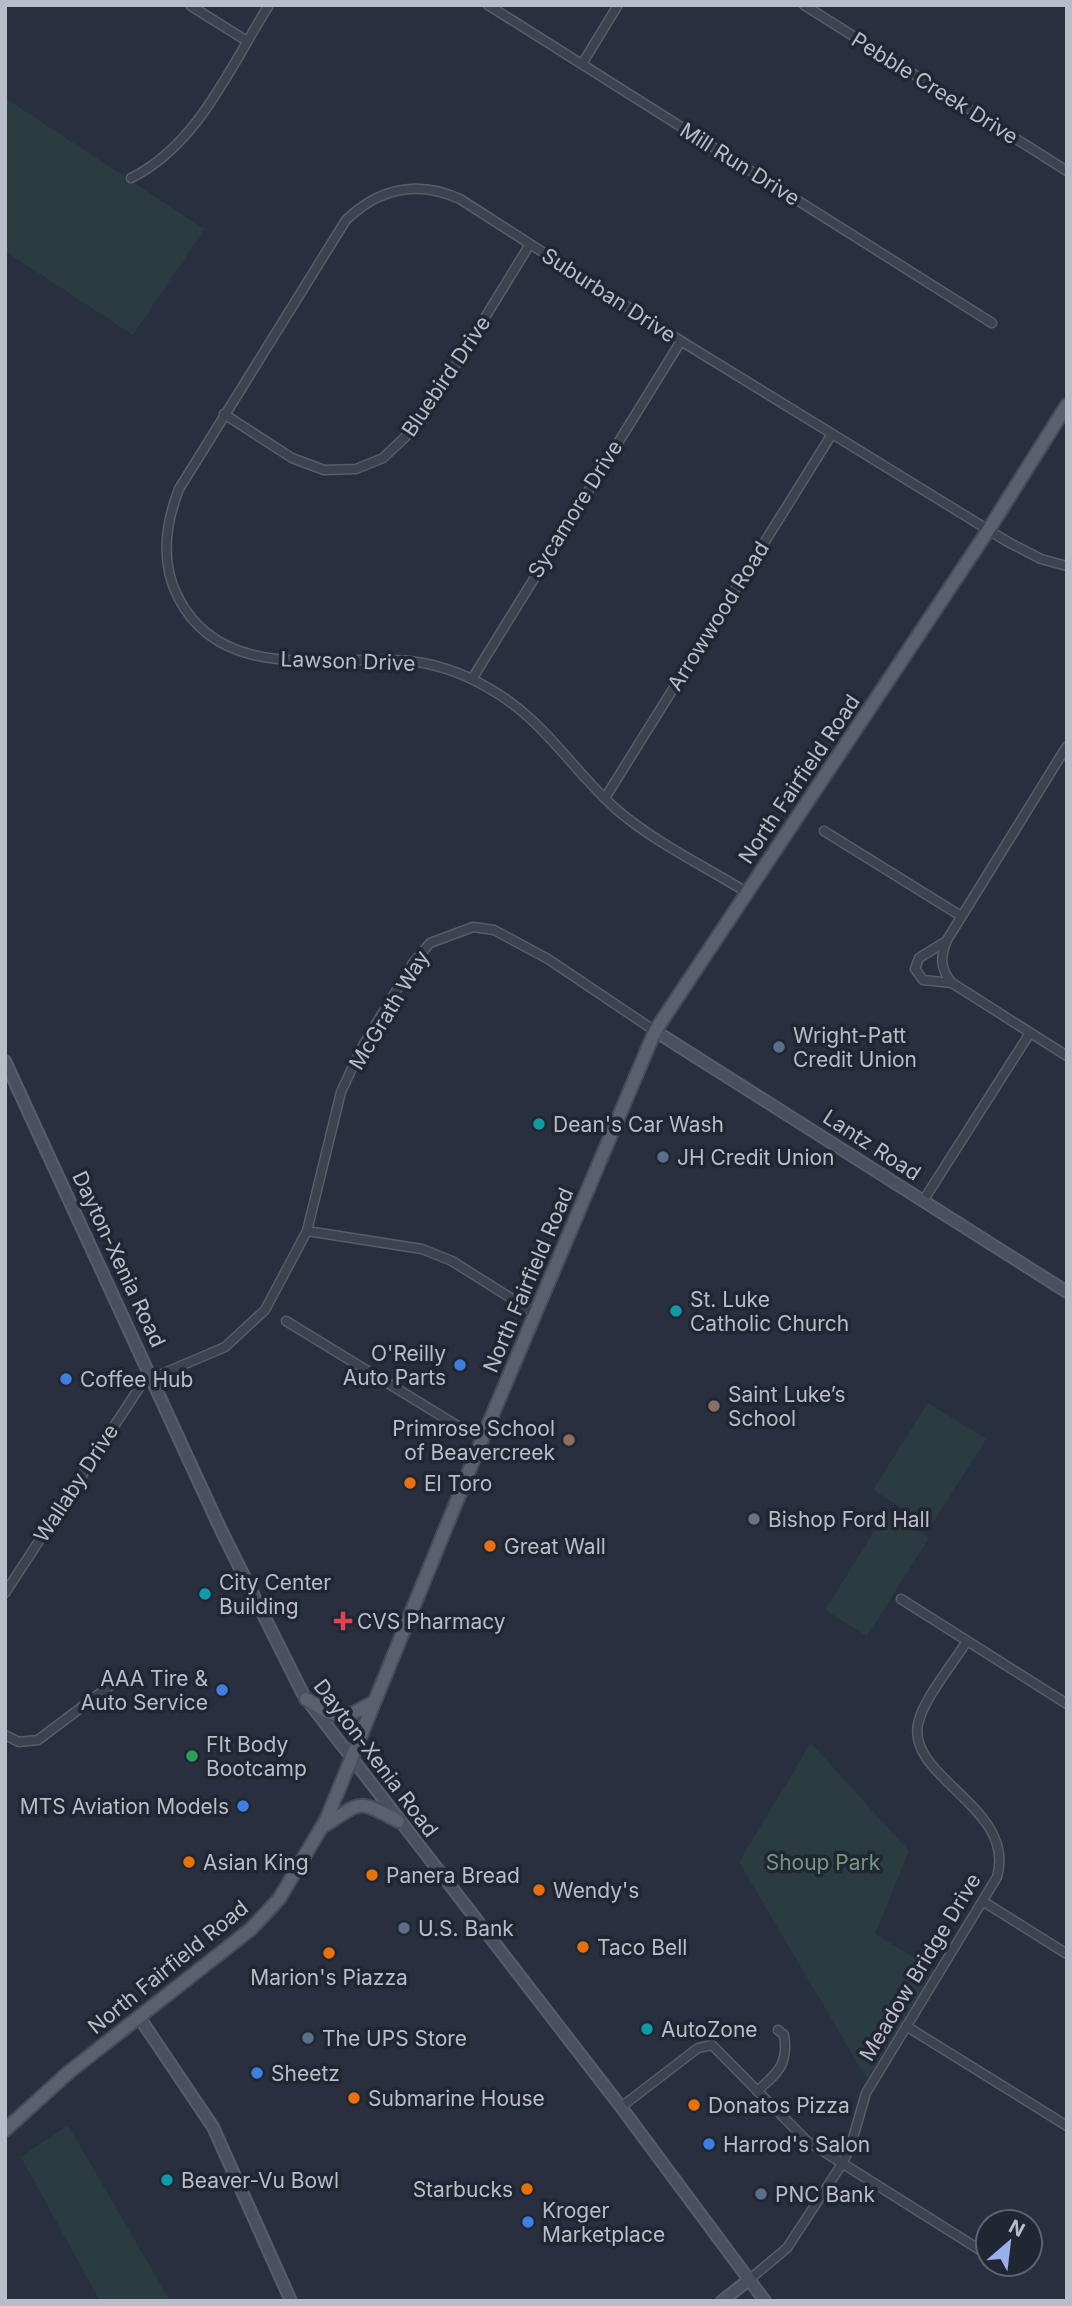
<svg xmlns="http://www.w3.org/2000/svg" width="1072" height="2306" viewBox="0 0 1072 2306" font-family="Inter,sans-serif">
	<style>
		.green { fill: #2b3c40 }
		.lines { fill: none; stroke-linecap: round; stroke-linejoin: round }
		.street-casing { stroke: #575d69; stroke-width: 11 }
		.secondary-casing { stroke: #575d69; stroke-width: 14 }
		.primary-casing { stroke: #464b57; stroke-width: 16 }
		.street { stroke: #3c424e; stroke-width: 8 }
		.secondary { stroke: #4b5061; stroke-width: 10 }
		.primary { stroke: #5a606e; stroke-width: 12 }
		.service-dot { fill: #5c6f8a; stroke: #212633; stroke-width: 2.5 }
		.culture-dot { fill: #0f9aa8; stroke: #212633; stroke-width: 2.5 }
		.shop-dot { fill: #3f7fe0; stroke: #212633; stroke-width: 2.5 }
		.education-dot { fill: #8d6e63; stroke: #212633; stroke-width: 2.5 }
		.food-dot { fill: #e8710a; stroke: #212633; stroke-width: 2.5 }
		.worship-dot { fill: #6b7280; stroke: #212633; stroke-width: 2.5 }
		.health-dot { fill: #e0444e; stroke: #212633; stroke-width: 2.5 }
		.leisure-dot { fill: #2e9e5b; stroke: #212633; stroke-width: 2.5 }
		.labels { text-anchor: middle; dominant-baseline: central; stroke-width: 7; stroke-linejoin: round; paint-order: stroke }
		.street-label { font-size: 21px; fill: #b9bdc9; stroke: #212633 }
		.poi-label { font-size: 21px; fill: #b9bdc9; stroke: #212633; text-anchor: start }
		.park-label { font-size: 21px; fill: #72977f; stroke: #212633 }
	</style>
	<rect width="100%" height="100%" fill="#282f3e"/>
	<!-- green -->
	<g class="green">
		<path d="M5 98 204 229 133 335 5 251Z"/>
		<path d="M928 1403 986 1439 931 1526 873 1490Z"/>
		<path d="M887 1511 929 1538 867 1636 825 1610Z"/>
		<path d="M811 1743 909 1851 875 1934 935 1970 867 2079 739 1862Z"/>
		<path d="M68 2125 170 2301H100L21 2157Z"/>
	</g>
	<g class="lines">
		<!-- street casing -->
		<g class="street-casing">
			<g id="street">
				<path d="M488 5 992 323"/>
				<path d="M804 5 1067 171"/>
				<path d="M191 6 247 41"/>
				<path d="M582 64 618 5"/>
				<path d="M131 178C198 145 230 67 269 5"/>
				<path d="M224 414 292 458 324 470 356 469 383 458 421 422 530 244"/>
				<path d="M472 679 681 341"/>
				<path d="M1067 746 947 940C940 957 940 969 952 983L1067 1056"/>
				<path d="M605 798 832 434"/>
				<path d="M824 831 961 916"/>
				<path d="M746 892C703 865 654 842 616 809 568 766 545 719 485 686 462 673 436 664 410 661 331 654 222 685 178 597 160 562 165 525 179 489L346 220C379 188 418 180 460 199L681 341 1008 542 1041 559 1067 566"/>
				<path d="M945 942 919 958 915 969 923 980 952 983"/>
				<path d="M923 1201 1030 1033"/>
				<path d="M307 1231 422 1249 452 1261 536 1314"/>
				<path d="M286 1321 466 1431 483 1437"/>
				<path d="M5 1593 143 1382 225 1347 265 1310 307 1231 341 1092 362 1047 413 963 430 943 473 927 494 930 548 959 655 1031"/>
				<path d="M901 1599 1067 1704"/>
				<path d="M5 1735 19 1742 38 1740 115 1682"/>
				<path d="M984 1902 1067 1954"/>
				<path d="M906 2026 1067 2126"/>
				<path d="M757 2091C777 2074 789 2064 784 2035L778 2030"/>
				<path d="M621 2107 698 2048 712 2045 807 2141 988 2255"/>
				<path d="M1003 2264 1010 2269"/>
				<path d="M750 2279 787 2248 842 2164 851 2145 866 2093 997 1877C1017 1808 907 1778 918 1724 923 1699 953 1664 967 1641"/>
			</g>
		</g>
		<!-- secondary casing -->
		<g class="secondary-casing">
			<g id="secondary">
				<path d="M655 1031 1067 1292"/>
				<path d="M5 1061 221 1530 304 1696 621 2107 765 2301"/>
				<path d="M139 2017 213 2127 291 2301"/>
				<path d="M722 2301 750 2279"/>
			</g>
		</g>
		<!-- primary casing -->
		<g class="primary-casing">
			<g id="primary">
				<path d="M306 1699 330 1713 346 1717 374 1702"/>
				<path d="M322 1827C362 1803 354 1797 398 1821"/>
				<path d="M5 2130 69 2072 251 1929 279 1899 327 1818 483 1437 655 1031 989 529 1067 405"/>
			</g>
		</g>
		<!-- street -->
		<use href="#street" class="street"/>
		<!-- secondary -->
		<use href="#secondary" class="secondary"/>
		<!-- primary -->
		<use href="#primary" class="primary"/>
	</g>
	<!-- markers -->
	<g class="service-dot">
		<circle cx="779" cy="1047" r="7"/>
		<circle cx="663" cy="1157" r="7"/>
		<circle cx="404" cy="1928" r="7"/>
		<circle cx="308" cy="2038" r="7"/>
		<circle cx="761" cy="2194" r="7"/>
	</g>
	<g class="culture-dot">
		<circle cx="539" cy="1124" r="7"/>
		<circle cx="676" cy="1311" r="7"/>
		<circle cx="205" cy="1594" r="7"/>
		<circle cx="647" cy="2029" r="7"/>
		<circle cx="167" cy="2180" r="7"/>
	</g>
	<g class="shop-dot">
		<circle cx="460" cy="1365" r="7"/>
		<circle cx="66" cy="1379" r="7"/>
		<circle cx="222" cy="1690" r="7"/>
		<circle cx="243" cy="1806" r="7"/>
		<circle cx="257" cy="2073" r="7"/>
		<circle cx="709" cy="2144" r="7"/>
		<circle cx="528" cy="2222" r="7"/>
	</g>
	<g class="education-dot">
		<circle cx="714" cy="1406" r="7"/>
		<circle cx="569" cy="1440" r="7"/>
	</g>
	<g class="food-dot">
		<circle cx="410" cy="1483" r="7"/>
		<circle cx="490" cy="1546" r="7"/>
		<circle cx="189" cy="1862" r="7"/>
		<circle cx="372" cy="1875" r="7"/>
		<circle cx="539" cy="1890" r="7"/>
		<circle cx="583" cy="1947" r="7"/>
		<circle cx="329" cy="1953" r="7"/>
		<circle cx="354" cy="2098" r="7"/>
		<circle cx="694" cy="2105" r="7"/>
		<circle cx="527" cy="2189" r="7"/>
	</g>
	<circle class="worship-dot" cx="754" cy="1519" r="7"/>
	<path class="health-dot" d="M339.5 1610.5h7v7h7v7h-7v7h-7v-7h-7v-7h7z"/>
	<circle class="leisure-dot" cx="192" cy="1756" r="7"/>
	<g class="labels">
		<!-- street labels -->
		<g class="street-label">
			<text transform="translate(935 88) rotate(32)">Pebble Creek Drive</text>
			<text transform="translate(740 164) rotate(32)">Mill Run Drive</text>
			<text transform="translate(609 295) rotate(33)">Suburban Drive</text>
			<text transform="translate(446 376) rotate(-56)">Bluebird Drive</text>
			<text transform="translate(575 509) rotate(-58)">Sycamore Drive</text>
			<text transform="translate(718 616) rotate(-58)">Arrowwood Road</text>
			<text transform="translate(348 661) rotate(2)">Lawson Drive</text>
			<text transform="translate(799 779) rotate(-56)">North Fairfield Road</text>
			<text transform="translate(389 1010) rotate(-59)">McGrath Way</text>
			<text transform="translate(872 1145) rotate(33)">Lantz Road</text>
			<text transform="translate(119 1259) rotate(65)">Dayton-Xenia Road</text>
			<text transform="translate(528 1280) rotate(-67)">North Fairfield Road</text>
			<text transform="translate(76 1483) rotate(-57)">Wallaby Drive</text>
			<text transform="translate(376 1758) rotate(53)">Dayton-Xenia Road</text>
			<text transform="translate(168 1967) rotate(-39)">North Fairfield Road</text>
			<text transform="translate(920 1967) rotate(-59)">Meadow Bridge Drive</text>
		</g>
		<!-- poi labels -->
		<g class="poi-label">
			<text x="793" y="1035">Wright-Patt<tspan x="793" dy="24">Credit Union</tspan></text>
			<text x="553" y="1124">Dean's Car Wash</text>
			<text x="677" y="1157">JH Credit Union</text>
			<text x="690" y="1299">St. Luke<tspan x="690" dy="24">Catholic Church</tspan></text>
			<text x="446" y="1353" text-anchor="end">O'Reilly<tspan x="446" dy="24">Auto Parts</tspan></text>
			<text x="80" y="1379">Coffee Hub</text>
			<text x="728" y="1394">Saint Luke’s<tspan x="728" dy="24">School</tspan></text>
			<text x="555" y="1428" text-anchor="end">Primrose School<tspan x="555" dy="24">of Beavercreek</tspan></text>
			<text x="424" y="1483">El Toro</text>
			<text x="768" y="1519">Bishop Ford Hall</text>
			<text x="504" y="1546">Great Wall</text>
			<text x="219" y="1582">City Center<tspan x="219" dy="24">Building</tspan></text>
			<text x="357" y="1621">CVS Pharmacy</text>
			<text x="208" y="1678" text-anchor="end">AAA Tire &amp;<tspan x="208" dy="24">Auto Service</tspan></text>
			<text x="206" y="1744">FIt Body<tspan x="206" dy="24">Bootcamp</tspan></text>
			<text x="229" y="1806" text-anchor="end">MTS Aviation Models</text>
			<text x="203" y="1862">Asian King</text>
			<text x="386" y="1875">Panera Bread</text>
			<text x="553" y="1890">Wendy's</text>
			<text x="418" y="1928">U.S. Bank</text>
			<text x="597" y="1947">Taco Bell</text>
			<text x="329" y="1977" text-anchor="middle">Marion's Piazza</text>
			<text x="661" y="2029">AutoZone</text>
			<text x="322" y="2038">The UPS Store</text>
			<text x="271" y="2073">Sheetz</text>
			<text x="368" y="2098">Submarine House</text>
			<text x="708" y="2105">Donatos Pizza</text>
			<text x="723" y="2144">Harrod's Salon</text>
			<text x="181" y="2180">Beaver-Vu Bowl</text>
			<text x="513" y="2189" text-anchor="end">Starbucks</text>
			<text x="775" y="2194">PNC Bank</text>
			<text x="542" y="2210">Kroger<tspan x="542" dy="24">Marketplace</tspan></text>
		</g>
		<!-- park labels -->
		<g class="park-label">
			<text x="823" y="1862">Shoup Park</text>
		</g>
	</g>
	<!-- border -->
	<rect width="1072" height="2306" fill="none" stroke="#b9bdc9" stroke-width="14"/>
	<!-- north arrow -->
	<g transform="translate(1009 2243) rotate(28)"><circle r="33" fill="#212633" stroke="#5e626f" stroke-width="2"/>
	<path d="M0-5L12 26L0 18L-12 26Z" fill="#99b0ed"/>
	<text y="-10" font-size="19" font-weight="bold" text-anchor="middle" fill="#b9bdc9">N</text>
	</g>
</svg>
